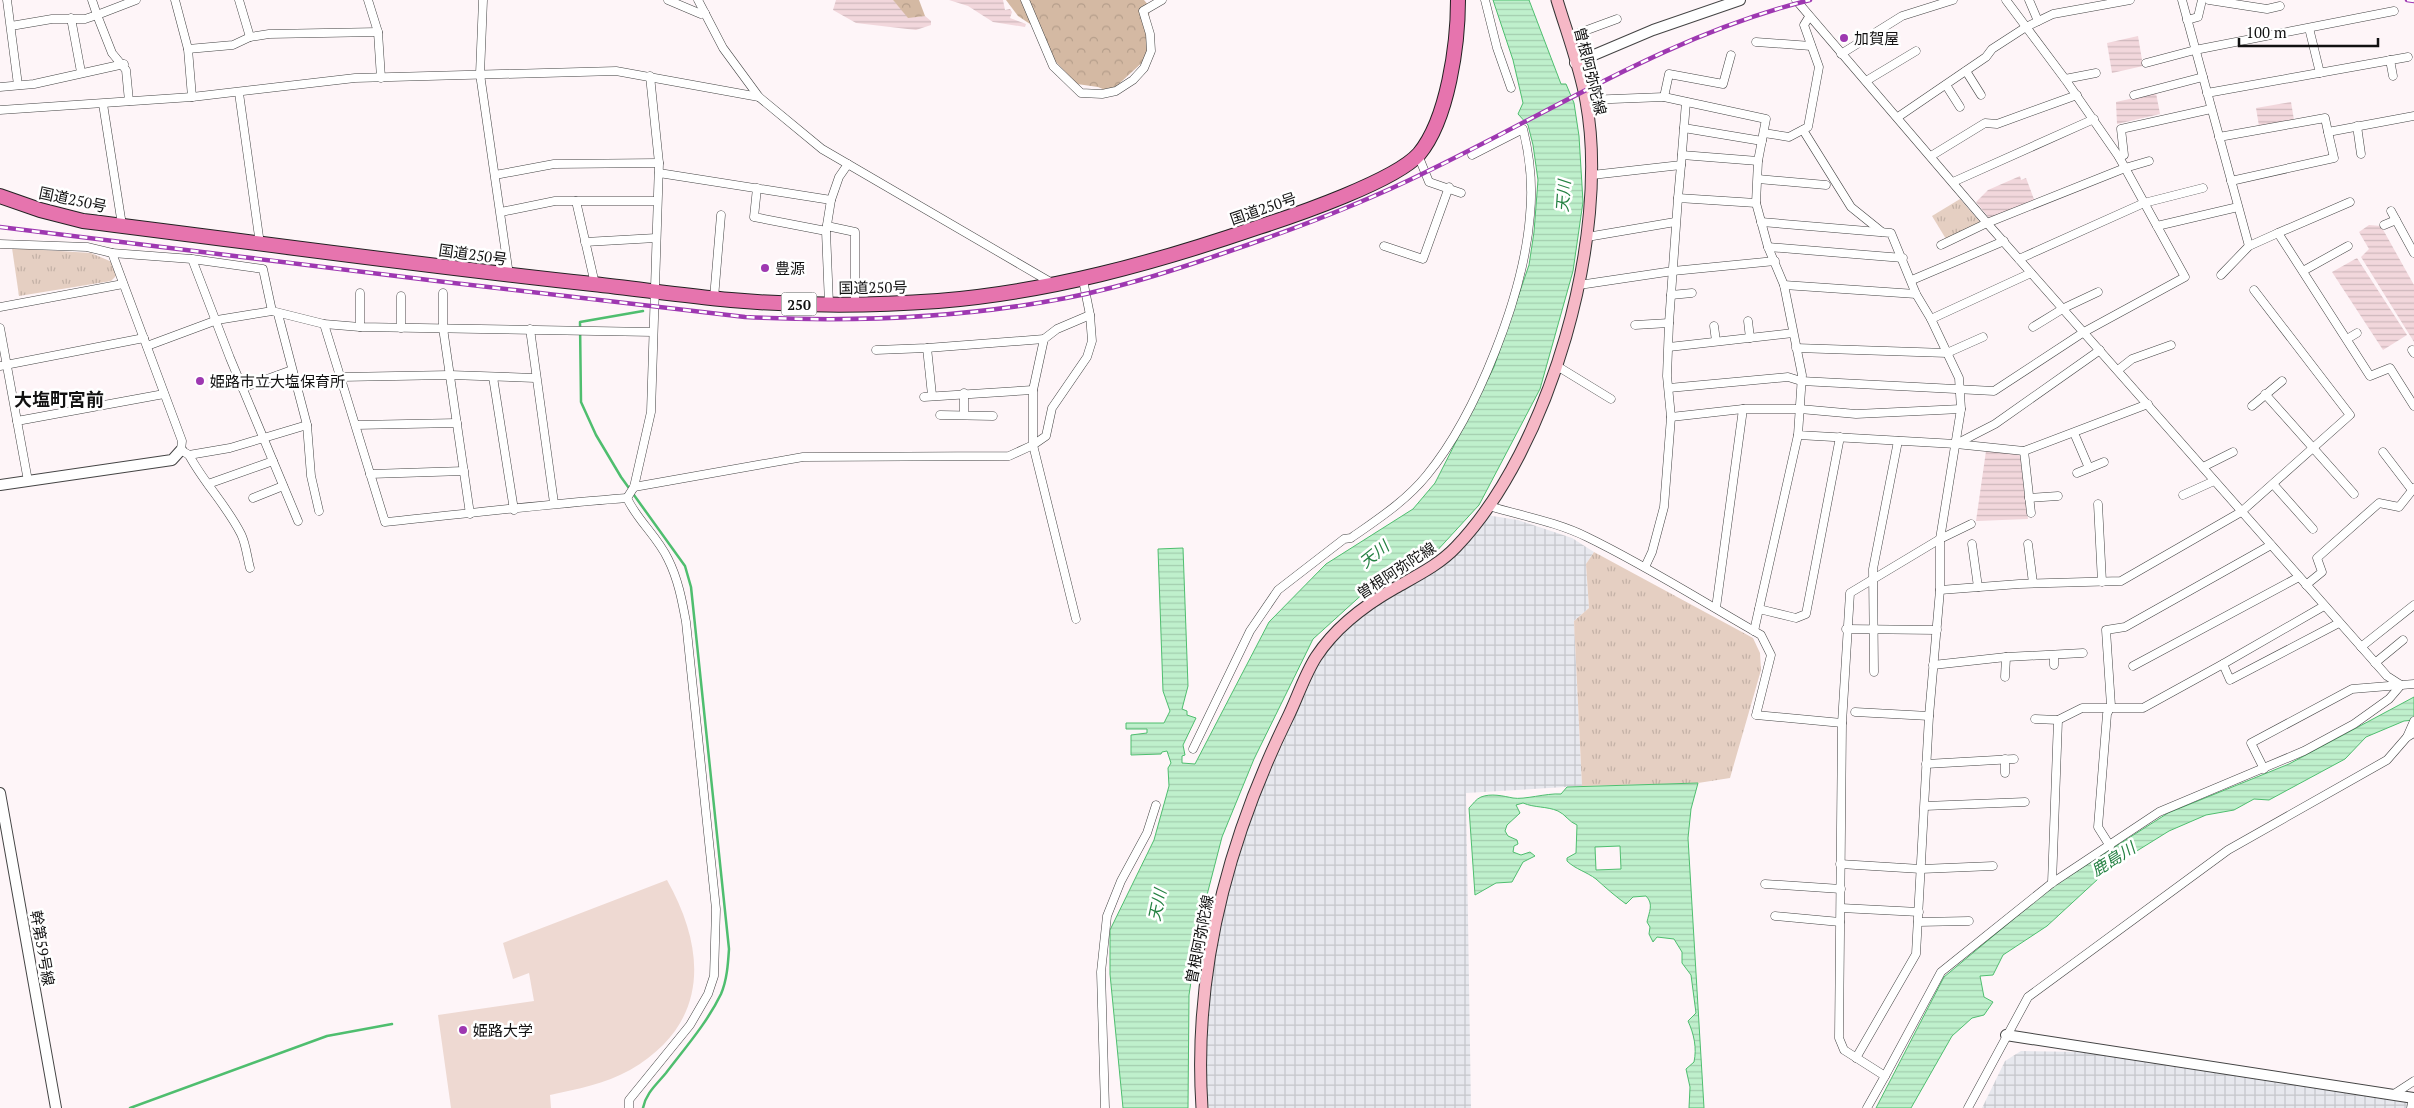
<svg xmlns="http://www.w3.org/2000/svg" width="2414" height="1108" viewBox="0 0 2414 1108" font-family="'PT Serif','Noto Sans JP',serif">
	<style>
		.industrial { fill: url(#industrial-grid) }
		.farmland { fill: url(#farmland-rules) }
		.forest { fill: url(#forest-crowns) }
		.park { fill: url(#park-tufts) }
		.pitch { fill: #eed9d2 }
		.water { fill: url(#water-rules); stroke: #4fbe6f; fill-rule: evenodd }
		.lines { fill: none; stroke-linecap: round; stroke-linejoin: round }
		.stream { stroke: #4fbe6f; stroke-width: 2.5 }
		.minor-casing { stroke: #444; stroke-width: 9 }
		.tertiary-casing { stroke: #444; stroke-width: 12 }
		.secondary-casing { stroke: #333; stroke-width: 13 }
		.trunk-casing { stroke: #222; stroke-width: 16 }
		.minor { stroke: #fff; stroke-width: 8 }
		.tertiary { stroke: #fff; stroke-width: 10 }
		.secondary { stroke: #f6b8c6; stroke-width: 11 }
		.trunk { stroke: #e674ae; stroke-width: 14 }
		.rail-casing { stroke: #9e38b1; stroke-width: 4.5 }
		.rail { stroke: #fff; stroke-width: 2.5; stroke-dasharray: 8; stroke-linecap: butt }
		.poi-dot { fill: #9e38b1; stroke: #fff; stroke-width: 2 }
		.labels { text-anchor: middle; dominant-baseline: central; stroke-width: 5; stroke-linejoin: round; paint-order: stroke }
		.shield { fill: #fff; stroke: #585858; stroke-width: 1 }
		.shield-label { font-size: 14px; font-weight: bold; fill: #111 }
		.poi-label { font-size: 15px; fill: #111; stroke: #fff; text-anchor: start }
		.street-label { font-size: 15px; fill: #111; stroke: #fff }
		.water-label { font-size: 16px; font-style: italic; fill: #248142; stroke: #fff }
		.quarter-label { font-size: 18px; font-weight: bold; fill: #111; stroke: #fff }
	</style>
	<defs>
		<pattern id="industrial-grid" width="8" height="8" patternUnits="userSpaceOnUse" patternTransform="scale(1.25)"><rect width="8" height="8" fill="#e7e8ee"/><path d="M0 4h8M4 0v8" fill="none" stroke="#c5c6cb"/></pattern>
		<pattern id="farmland-rules" width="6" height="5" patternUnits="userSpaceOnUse" patternTransform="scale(1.25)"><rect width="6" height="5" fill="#f2d7dc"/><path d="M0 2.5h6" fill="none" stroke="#ceb8bc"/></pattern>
		<pattern id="forest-crowns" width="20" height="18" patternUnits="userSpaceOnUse" patternTransform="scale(1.25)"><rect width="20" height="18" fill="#d4b9a3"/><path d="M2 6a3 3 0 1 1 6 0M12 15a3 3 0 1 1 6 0" fill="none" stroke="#b59e8b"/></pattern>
		<pattern id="park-tufts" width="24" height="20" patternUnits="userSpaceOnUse" patternTransform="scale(1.25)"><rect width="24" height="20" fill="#e5cfc2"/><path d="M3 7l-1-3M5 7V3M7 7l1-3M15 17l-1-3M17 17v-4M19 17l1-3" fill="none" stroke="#c3b1a6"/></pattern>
		<pattern id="water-rules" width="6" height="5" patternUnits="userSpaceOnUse" patternTransform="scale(1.25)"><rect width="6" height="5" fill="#bff0cc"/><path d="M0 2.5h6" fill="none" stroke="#a3cdae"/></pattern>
	</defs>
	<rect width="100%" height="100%" fill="#fef5f8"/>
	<!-- industrial -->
	<g class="industrial">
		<path d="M1486 515 1518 520 1572 538 1594 552 1586 564 1589 608 1574 621 1582 786 1466 793 1471 1108H1209L1206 1081 1208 1014 1215 953 1228 893 1252 812 1318 666 1328 649 1371 608 1446 563Z"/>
		<path d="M2021 1051 2091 1052 2263 1078 2414 1104V1108H1982L2005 1061Z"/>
	</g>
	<!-- farmland -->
	<g class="farmland">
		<path d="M836 0H893L908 17 925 16 931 21V25L916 30 856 23 833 10Z"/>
		<path d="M949 0H1003L1005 10 1010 9 1012 12 1010 18 1026 24 1025 27 993 22 968 6Z"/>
		<path d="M2138 36 2143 66 2112 73 2107 43Z"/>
		<path d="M2156 93 2160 114 2117 124 2116 102Z"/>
		<path d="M2291 102 2294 120 2259 126 2256 108Z"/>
		<path d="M2020 176 2021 180 2026 178 2035 202 1990 219 1976 202 1988 190Z"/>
		<path d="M2369 225 2381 226 2414 285V342L2361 257 2369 249 2359 232Z"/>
		<path d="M2357 258 2407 335 2383 350 2332 272Z"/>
		<path d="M1986 451 2020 453 2028 519 1976 521Z"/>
	</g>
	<!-- forest -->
	<g class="forest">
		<path d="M893 0H919L925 16 908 18Z"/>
		<path d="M1006 0H1144L1149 6 1150 47 1145 60 1110 92 1098 87 1077 84 1055 61 1042 32 1018 16Z"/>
	</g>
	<!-- park -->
	<g class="park">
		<path d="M1960 199 1980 222 1946 239 1932 216Z"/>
		<path d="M12 248 91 253 112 262 116 276 111 281 19 296Z"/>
		<path d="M1594 552 1753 638 1760 653 1761 670 1730 778 1698 783 1582 786 1574 621 1589 608 1586 564Z"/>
	</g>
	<!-- pitch -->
	<path class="pitch" d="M667 880C708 953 708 1025 630 1070 605 1084 577 1089 550 1095L551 1108H451L438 1015 534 1001 529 973 513 979 503 943Z"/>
	<!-- water -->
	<g class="water">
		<path d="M1493 0H1529L1561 84H1566L1574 103 1579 136 1583 202 1573 271 1540 389 1479 505 1434 554 1367 590 1313 639 1254 759 1222 837 1200 922 1189 995 1188 1108H1123L1110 974V930L1154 840 1169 786 1168 768 1171 763 1167 751 1162 752 1161 754 1131 755V735L1147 733V729H1126V723H1164L1170 711 1163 691 1158 549 1183 548 1188 686 1182 709 1187 711V715L1196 718 1183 745 1185 755 1182 756V763L1195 764 1269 622 1326 564 1413 509 1435 483 1494 367 1529 265 1534 232 1538 180 1533 145 1528 125 1518 114 1523 103 1513 60Z"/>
		<path d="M2414 697V720L2404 721 2366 737 2345 759 2269 800 2254 799 2234 810 2206 815 2169 831 2111 867 2047 926 2003 955 1993 975 1980 976 1984 997 1993 1002 1984 1015 1972 1018 1952 1036 1911 1108H1876L1944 977 2052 887 2168 813 2289 764Z"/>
		<path d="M1698 783 1691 809 1688 838 1704 1108H1689L1690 1087 1686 1069 1694 1062C1697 1048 1694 1034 1688 1021L1696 1013 1691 975 1682 963V952L1674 939 1657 937 1653 942 1649 934 1650 927 1647 922C1649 912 1654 904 1646 896L1633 897 1626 904C1615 896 1606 888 1596 879 1587 872 1575 869 1567 861V858L1576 853 1577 825C1569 822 1565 814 1558 811 1546 806 1535 808 1523 803L1516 805 1520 813 1507 825 1505 831 1508 836 1517 840 1518 844 1514 846 1513 852 1521 855 1530 852 1535 856 1523 862 1512 882 1496 883 1475 895 1469 808C1473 804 1476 799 1481 797 1491 793 1503 796 1513 798 1524 800 1546 793 1561 794L1567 787ZM1620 846 1621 869 1596 870 1595 847Z"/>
	</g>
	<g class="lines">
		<!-- stream -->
		<g class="stream">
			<path d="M130 1108 327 1036 392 1024"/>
			<path d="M643 1108C646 1093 656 1085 666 1073 685 1048 707 1023 721 994 727 980 728 964 729 949L691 587 685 566 621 477 596 435 581 402 580 322 643 311"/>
		</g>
		<!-- minor casing -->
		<g class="minor-casing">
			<g id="minor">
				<path d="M7 0 18 85"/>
				<path d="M175 0 188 49 192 97"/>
				<path d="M239 0 250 37 269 34 378 32"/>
				<path d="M368 0 378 32 381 78"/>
				<path d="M483 0 480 74 509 275"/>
				<path d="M668 0 701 14 705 13"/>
				<path d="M698 0 723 48 759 97 822 149 1052 283"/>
				<path d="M1025 0 1053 66 1081 93 1102 94 1116 91 1133 80 1144 68 1151 51 1150 34 1143 11 1162 0"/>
				<path d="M1485 0 1497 48 1511 88"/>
				<path d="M1796 0 1987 223 2387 676 2401 685 2414 684"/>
				<path d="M2029 0 2038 21"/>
				<path d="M2182 0 2249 246"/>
				<path d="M2209 0 2267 9 2280 6"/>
				<path d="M71 18 81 72"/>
				<path d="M2187 20 2198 17 2202 0"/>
				<path d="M11 26 52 19H85L97 15 92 0"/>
				<path d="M2309 28 2320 73"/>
				<path d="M1568 37 1617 19"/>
				<path d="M1756 42 1811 46"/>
				<path d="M188 49 233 45 250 37"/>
				<path d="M1841 54 1902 16 1953 0"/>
				<path d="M2390 60 2393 76"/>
				<path d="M2146 63 2195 50 2394 11"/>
				<path d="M1966 71 1981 95"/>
				<path d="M2065 79 2096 73"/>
				<path d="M1866 81 1916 51"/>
				<path d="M1946 85 1960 107"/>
				<path d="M0 87 34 84 124 64"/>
				<path d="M239 93 260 244"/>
				<path d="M2207 93 2408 57"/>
				<path d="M2134 95 2203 77"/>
				<path d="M1664 97 1669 74 1723 84 1731 55"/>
				<path d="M1586 100 1664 97 1766 119 1758 161 1756 203 1768 247 1784 285 1802 375 1798 435 1956 444 2024 451 2148 404"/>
				<path d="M129 101 126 70 112 53 97 15 136 0"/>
				<path d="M103 104 122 225"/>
				<path d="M0 110 192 97 355 78 616 71 759 97"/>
				<path d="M1898 117 1986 57 1992 49 2026 27 2053 14 2130 0"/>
				<path d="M2357 126 2361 154"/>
				<path d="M1684 128 1762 141"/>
				<path d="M1803 130 1851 207 1882 232"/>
				<path d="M1764 133 1789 137 1808 127 1819 67 1804 25 1809 17"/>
				<path d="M2219 137 2325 118 2328 132 2414 116"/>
				<path d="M1418 155 1429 182 1461 193"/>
				<path d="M1682 155 1758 161"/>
				<path d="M1931 156 1985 123 1997 124 2077 95"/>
				<path d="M2119 157 2124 155 2121 129 2211 109"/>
				<path d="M659 173 831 200 839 177 848 164"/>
				<path d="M495 175 554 164 659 163"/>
				<path d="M1592 175 1681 165 1686 102"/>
				<path d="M1758 179 1826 185"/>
				<path d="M2231 181 2334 158 2328 132"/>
				<path d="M1953 182 2094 119"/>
				<path d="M757 188 754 217 826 231"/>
				<path d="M1678 198 1681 165"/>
				<path d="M576 201 595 284"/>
				<path d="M2391 211 2414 253"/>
				<path d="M501 212 555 201H657"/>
				<path d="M1761 222 1891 233 1916 294 1931 319 1959 378 1961 409 1940 539V590L1929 716 1916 954 1856 1058"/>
				<path d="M2384 225 2396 220"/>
				<path d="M827 226 855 232V304"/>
				<path d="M2157 226 2238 207"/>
				<path d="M2278 233 2350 202"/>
				<path d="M1587 237 1675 222"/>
				<path d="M585 242 656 238"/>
				<path d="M0 244 87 247 112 253 182 441 181 450 189 455 230 448 307 425"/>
				<path d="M1941 245 1987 223 2125 168 2149 161"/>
				<path d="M1384 246 1423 259 1449 187"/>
				<path d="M1768 247 1903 258"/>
				<path d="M112 253 192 259 263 269 272 311"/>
				<path d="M192 259 230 358 298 521"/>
				<path d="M2019 259 2144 203 2203 188"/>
				<path d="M2303 271 2348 246"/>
				<path d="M2221 275 2249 246 2278 233 2370 376 2390 368 2414 406"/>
				<path d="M1912 280 2004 241"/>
				<path d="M1579 285 1673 271 1775 261"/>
				<path d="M1784 285 1916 294"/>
				<path d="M360 293V327"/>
				<path d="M443 293V328L470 514"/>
				<path d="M1671 295 1692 293"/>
				<path d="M714 298 721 215"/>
				<path d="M829 304 826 231 831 200"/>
				<path d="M0 307 123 284"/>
				<path d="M278 314 307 425 311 476 319 511"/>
				<path d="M1931 319 2031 273"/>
				<path d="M1748 321 1750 338"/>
				<path d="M324 324 385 522C465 514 546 504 627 498"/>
				<path d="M1635 325 1669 323"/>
				<path d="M1714 326 1716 341"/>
				<path d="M2033 327 2064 308 2098 292"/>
				<path d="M0 328 28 481"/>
				<path d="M401 328V296"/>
				<path d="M530 329 554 503"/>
				<path d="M2347 339 2357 333"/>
				<path d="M147 346 217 320 272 311 324 324 360 327 653 332"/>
				<path d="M1669 347 1793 333"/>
				<path d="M927 348 932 395"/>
				<path d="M1796 348 1947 353 1983 337"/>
				<path d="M876 350 927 348 1044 339"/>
				<path d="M2412 350 2414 353"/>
				<path d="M0 366 144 338"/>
				<path d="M1557 366 1611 399"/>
				<path d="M2118 370 2132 359 2171 345"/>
				<path d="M341 377 450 375 535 378"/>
				<path d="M493 377 514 510"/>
				<path d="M242 388 292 370"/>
				<path d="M1669 388 1788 377 1801 381 1994 391 2084 332 2185 277 2119 157 2065 79 2006 0"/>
				<path d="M2265 394 2354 494"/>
				<path d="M924 397 1033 390"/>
				<path d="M2252 406 2282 381"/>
				<path d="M940 415 993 416"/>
				<path d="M964 415V393"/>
				<path d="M1671 417 1743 409H1800L1856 414 1961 409"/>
				<path d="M17 421 164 394"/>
				<path d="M356 425 457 423"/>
				<path d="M2074 433 2089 468"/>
				<path d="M1956 444 1995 424 2100 350"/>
				<path d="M2024 451 2031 513"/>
				<path d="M2383 452 2412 490"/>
				<path d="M189 455C204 483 227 506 241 534 246 544 247 557 250 568"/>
				<path d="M2203 467 2233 452"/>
				<path d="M2077 473 2104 462"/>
				<path d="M370 474 464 471"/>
				<path d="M208 484 273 461"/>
				<path d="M2273 484 2313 529"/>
				<path d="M634 487 803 457 1009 456 1033 445V390L1044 339 1057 329 1090 315"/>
				<path d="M2183 495 2214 481"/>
				<path d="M253 498 283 486"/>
				<path d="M627 498C637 520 657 536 668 559 678 579 682 600 686 622L716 909 714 976 708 994 690 1025 629 1100V1108"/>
				<path d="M627 498 634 487 651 412 659 163 650 76"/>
				<path d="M2029 498 2058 496"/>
				<path d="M2098 504 2102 582"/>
				<path d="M1489 506C1522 516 1557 522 1587 537 1647 566 1703 602 1761 635L1771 655 1756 715 1842 723"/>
				<path d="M1972 544 1978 587"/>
				<path d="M2028 544 2033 583"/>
				<path d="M1645 567 1652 552 1664 507 1671 417 1667 376 1669 323 1678 198 1756 203"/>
				<path d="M2306 585 2322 572 2317 558 2379 503 2399 507 2414 488"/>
				<path d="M1940 590 2019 584 2121 581 2241 512 2350 415 2254 290"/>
				<path d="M1716 608 1743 409"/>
				<path d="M1759 609 1796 618 1806 614 1840 437"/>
				<path d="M1076 619 1033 445 1046 436 1052 408 1087 357 1092 341 1090 315 1083 280"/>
				<path d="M1846 629 1937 630"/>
				<path d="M1754 631 1798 435"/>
				<path d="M2361 647 2414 605"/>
				<path d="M2054 655V665"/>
				<path d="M2375 663 2403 640"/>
				<path d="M2223 664 2324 606"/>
				<path d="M1933 665 2006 657 2083 653"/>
				<path d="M2133 666 2299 577"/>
				<path d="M1874 672 1873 569 1898 441"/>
				<path d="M2005 677 2006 657"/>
				<path d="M1855 712 1929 716"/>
				<path d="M2035 719 2058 720 2082 708H2143L2223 664 2230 680 2339 623"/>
				<path d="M2407 737 2414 721"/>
				<path d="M1193 749 1250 631 1278 590 1344 539 1351 538C1378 519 1406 501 1427 475 1477 414 1524 294 1530 215 1533 185 1530 157 1523 129L1472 155"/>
				<path d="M1926 764 2014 759"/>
				<path d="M2264 769 2251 743 2352 689 2401 685"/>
				<path d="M2005 773V759"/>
				<path d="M1925 806 2025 802"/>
				<path d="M2110 846 2098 827 2107 714 2111 706 2106 630 2125 627 2271 545"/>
				<path d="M1840 864 1921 869 1993 866"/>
				<path d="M2052 883 2058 720"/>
				<path d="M1765 884 1841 889"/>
				<path d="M1841 908 1919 912"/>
				<path d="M1775 916 1840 922"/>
				<path d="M1918 922 1969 921"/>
				<path d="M1885 1076 1941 972 2052 883 2159 812 2304 751 2354 724 2389 699 2401 685"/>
				<path d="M2394 1094 2414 1081"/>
				<path d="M1105 1108 1101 972 1107 916 1121 881 1147 833 1156 805"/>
				<path d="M1867 1108 1885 1076 1844 1050 1839 1038 1842 723 1850 593 1940 539 1971 524"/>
				<path d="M1968 1108 2028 997 2228 850 2387 760 2407 737 2414 733"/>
				<path d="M2411 1108 2413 1098"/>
			</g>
		</g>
		<!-- tertiary casing -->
		<g class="tertiary-casing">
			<g id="tertiary">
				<path d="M1575 63 1653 30 1740 0"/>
				<path d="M0 485 172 460 181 450"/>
				<path d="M0 793 56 1108"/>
				<path d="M2006 1035 2414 1098"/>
			</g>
		</g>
		<!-- secondary casing -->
		<g class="secondary-casing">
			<path id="secondary" d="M1202 1108C1193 972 1228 840 1287 719 1297 699 1304 676 1316 657 1335 628 1365 605 1395 588 1416 576 1439 565 1456 547 1550 449 1611 234 1586 101 1580 67 1567 33 1557 0"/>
		</g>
		<!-- trunk casing -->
		<g class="trunk-casing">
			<path id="trunk" d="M0 196 40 210 83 221C253 242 423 266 593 284 639 289 685 296 731 300 799 306 870 306 938 301 1049 292 1154 263 1259 227 1296 215 1395 181 1419 154 1448 119 1458 44 1458 0"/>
		</g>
		<!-- minor -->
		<use href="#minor" class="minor"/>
		<!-- tertiary -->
		<use href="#tertiary" class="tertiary"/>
		<!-- secondary -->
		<use href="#secondary" class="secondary"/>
		<!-- trunk -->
		<use href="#trunk" class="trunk"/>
		<!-- rail casing -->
		<g class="rail-casing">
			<g id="rail">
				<path d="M2407 0 2414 1"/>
				<path d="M0 227 445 282 745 317C845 322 945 319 1044 302 1106 292 1166 273 1224 253 1292 230 1359 205 1424 173 1551 112 1672 34 1810 0"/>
			</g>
		</g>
		<!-- rail -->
		<use href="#rail" class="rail"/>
	</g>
	<!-- markers -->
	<g class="poi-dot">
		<circle cx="1844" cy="38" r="5"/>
		<circle cx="765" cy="268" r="5"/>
		<circle cx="200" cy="381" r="5"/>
		<circle cx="463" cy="1030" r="5"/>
	</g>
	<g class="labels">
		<!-- shield labels -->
		<rect class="shield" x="781.5" y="292.5" width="35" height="23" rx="4"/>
		<g class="shield-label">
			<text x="799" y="304">250</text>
		</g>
		<!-- poi labels -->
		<g class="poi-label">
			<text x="1854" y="38">加賀屋</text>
			<text x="775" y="268">豊源</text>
			<text x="210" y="381">姫路市立大塩保育所</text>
			<text x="473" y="1030">姫路大学</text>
		</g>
		<!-- street labels -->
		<g class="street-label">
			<text transform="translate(1591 71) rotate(76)">曽根阿弥陀線</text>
			<text transform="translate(73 199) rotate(12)">国道250号</text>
			<text transform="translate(1263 208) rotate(-19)">国道250号</text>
			<text transform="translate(473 254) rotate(8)">国道250号</text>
			<text transform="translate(873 287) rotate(-1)">国道250号</text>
			<text transform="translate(1396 570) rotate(-33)">曽根阿弥陀線</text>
			<text transform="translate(1199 939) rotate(-79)">曽根阿弥陀線</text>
			<text transform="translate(43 948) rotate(80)">幹第59号線</text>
		</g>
		<!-- water labels -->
		<g class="water-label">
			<text transform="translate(1563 196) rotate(-86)">天川</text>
			<text transform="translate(1374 554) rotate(-39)">天川</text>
			<text transform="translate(2113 859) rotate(-32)">鹿島川</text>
			<text transform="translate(1157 905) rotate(-78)">天川</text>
		</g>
		<!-- quarter labels -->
		<g class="quarter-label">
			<text x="59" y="399">大塩町宮前</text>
		</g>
	</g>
	<!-- scale -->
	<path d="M2239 38v8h139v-8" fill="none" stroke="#111111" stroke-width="2.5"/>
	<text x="2246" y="38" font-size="15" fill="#111111" stroke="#ffffff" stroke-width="4" paint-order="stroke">100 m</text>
</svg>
